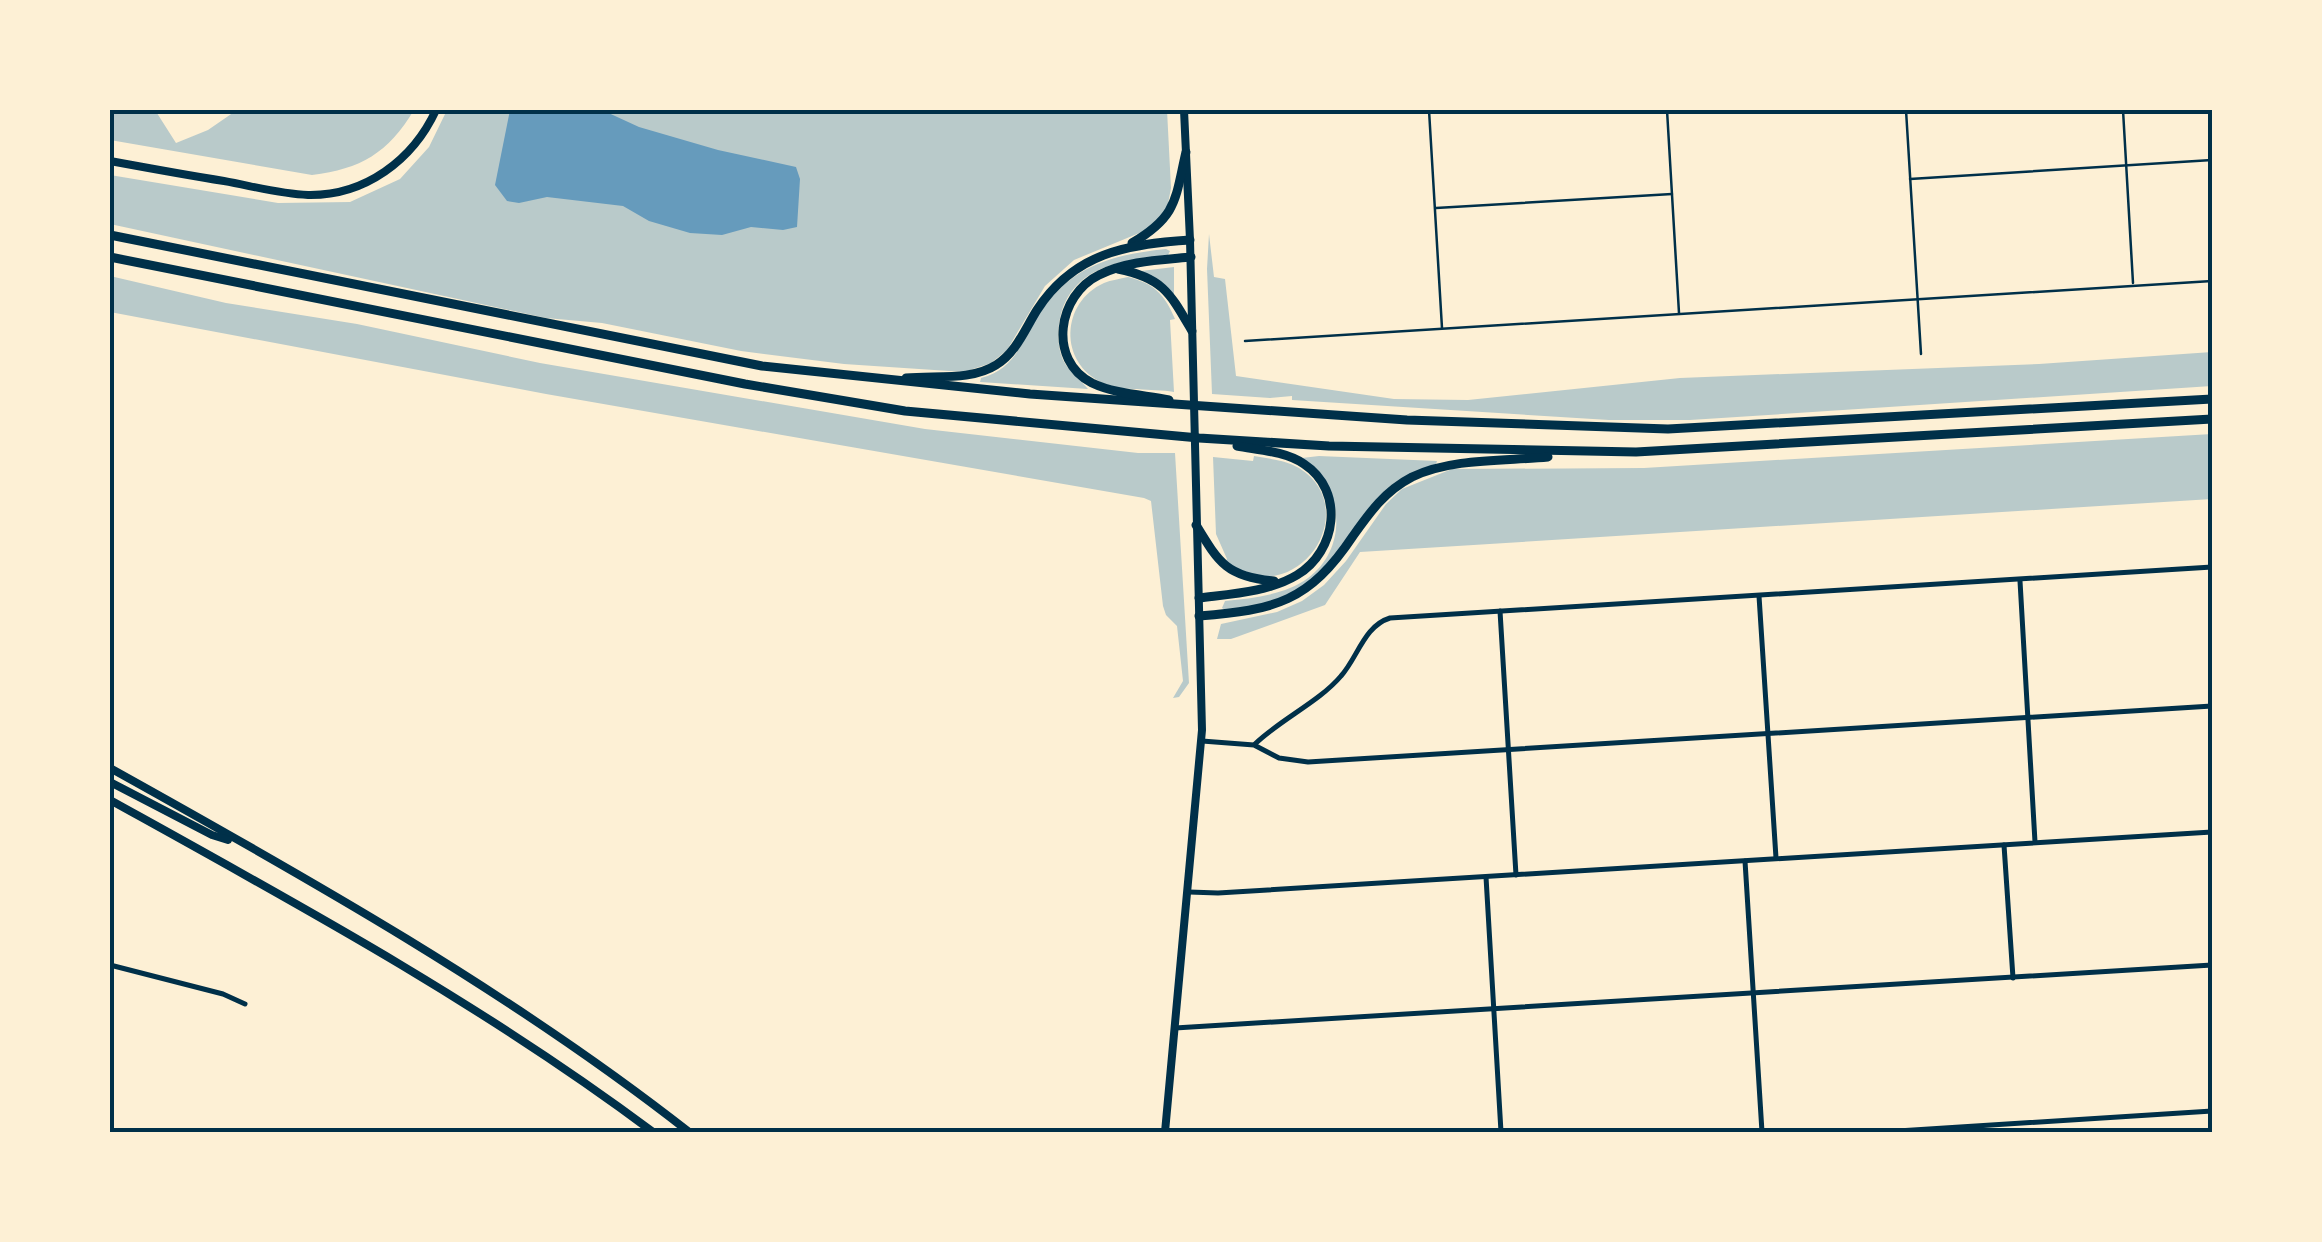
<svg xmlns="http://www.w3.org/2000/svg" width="2322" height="1242" viewBox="0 0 2322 1242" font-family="'Libre Baskerville',serif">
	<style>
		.green { fill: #b9caca }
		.water { fill: #669bbc }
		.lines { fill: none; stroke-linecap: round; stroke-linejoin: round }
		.service { stroke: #003049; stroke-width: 2.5 }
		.minor { stroke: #003049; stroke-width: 5 }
		.secondary { stroke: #003049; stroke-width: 8 }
		.primary { stroke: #003049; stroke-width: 8 }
		.motorway { stroke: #003049; stroke-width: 9 }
		.neatline { fill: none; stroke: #003049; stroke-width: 4 }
	</style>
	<rect width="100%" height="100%" fill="#fdf0d5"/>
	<!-- green -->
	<g class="green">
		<path d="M110 110H155L176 143 208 130 237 110H414C388 153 361 169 312 175L110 140Z"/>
		<path d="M447 110H1167L1171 188 1167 209 1149 229 1074 260 1045 286 1007 350 991 363 964 372 844 364 741 351 602 323 546 318 110 224V175L278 203 350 202 400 179 429 147Z"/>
		<path d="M1209 234 1214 277 1225 279 1236 376 1394 399 1468 400 1680 378 2039 364 2212 352V386L1690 420H1609L1292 400V396L1270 398 1212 394 1207 269Z"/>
		<path d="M1166 249 1170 251 1168 255C1124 260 1075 265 1061 314 1057 329 1057 346 1063 360 1069 372 1080 379 1088 389L980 382 981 378C1015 369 1021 343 1038 316 1070 266 1110 255 1166 249Z"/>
		<path d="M1174 267V295L1163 283 1141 271Z"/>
		<path d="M110 276 226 303 357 324 540 363 925 429 1138 453H1175L1189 683 1179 697 1173 698 1183 681 1177 626 1166 615 1163 606 1151 501 1144 498 546 394 110 312Z"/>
		<path d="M1128 277C1154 284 1164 293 1175 319L1170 320 1174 392C1151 388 1123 392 1103 383 1058 363 1061 302 1104 283 1111 280 1120 279 1128 277Z"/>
		<path d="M2212 434V499L1360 552 1325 605 1231 639H1217L1221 624 1277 612 1302 601 1324 585 1346 561 1386 504 1402 489 1452 469 1644 468Z"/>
		<path d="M1254 456C1270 459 1285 460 1299 468 1355 502 1316 586 1253 576 1244 574 1234 567 1225 562L1227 559 1216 534 1213 457 1253 461Z"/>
		<path d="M1319 456 1437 461 1435 467 1413 473 1390 486 1315 580 1268 605 1227 611 1222 608 1225 601C1253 598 1285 595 1308 578 1350 547 1343 484 1302 458Z"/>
	</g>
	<!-- water -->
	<path class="water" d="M510 110H602L639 127 718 150 796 167 800 179 797 227 783 230 751 227 722 235 690 233 649 221 623 206 547 197 519 203 507 201 495 185Z"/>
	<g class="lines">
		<!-- service -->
		<g class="service">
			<path d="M1429 110 1442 328"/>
			<path d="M1667 110 1679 313"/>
			<path d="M1906 110 1921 354"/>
			<path d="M2123 110 2133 283"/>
			<path d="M1910 179 2212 160"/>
			<path d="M1436 208 1672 194"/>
			<path d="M1245 341 2212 281"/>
		</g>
		<!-- minor -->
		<g class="minor">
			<path d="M2020 581 2035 842"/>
			<path d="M1759 596 1776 858"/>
			<path d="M1500 611 1516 875"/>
			<path d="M1202 741 1254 745 1279 758 1308 762 2212 706"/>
			<path d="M1255 744C1281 719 1319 702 1341 676 1358 657 1364 626 1390 618L2212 567"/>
			<path d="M2004 845 2013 978"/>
			<path d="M1745 861 1762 1132"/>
			<path d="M1486 877 1501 1132"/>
			<path d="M1189 892 1218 893 2212 832"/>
			<path d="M110 965 223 994 245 1004"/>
			<path d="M1175 1028 2212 965"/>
			<path d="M1882 1132 2212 1111"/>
		</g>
		<!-- secondary -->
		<g class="secondary">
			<path d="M110 161C148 168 186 175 224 181 252 186 280 194 308 195 365 196 413 160 436 110"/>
			<path d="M1165 1132 1202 730 1190 240 1184 110"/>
		</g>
		<!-- primary -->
		<g class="primary">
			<path d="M110 768C306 877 512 993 689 1132"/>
			<path d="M110 782 212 835 228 840"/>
			<path d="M110 800C296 903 482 1004 653 1132"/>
		</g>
		<!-- motorway -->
		<g class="motorway">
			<path d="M110 235 762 366 1030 394 1407 420 1668 429 2212 399"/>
			<path d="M1132 243C1178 216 1175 199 1186 152"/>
			<path d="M110 257 745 384 905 411 1199 438 1329 446 1636 452 2212 419"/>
			<path d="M1118 269C1163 278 1170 293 1192 331"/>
			<path d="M906 378C935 375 971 381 996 365 1016 353 1025 329 1037 310 1074 253 1127 244 1190 240"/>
			<path d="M1169 400C1144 395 1115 394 1092 383 1047 360 1058 295 1099 275 1126 261 1160 260 1191 257"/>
			<path d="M1196 525C1219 563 1227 577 1274 581"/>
			<path d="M1199 598C1230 594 1269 592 1297 575 1337 551 1345 491 1304 464 1285 451 1258 450 1237 446"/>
			<path d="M1199 616C1275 610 1309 602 1353 536 1370 512 1385 491 1412 477 1451 458 1505 461 1548 457"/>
		</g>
	</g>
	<!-- border -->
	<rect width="2322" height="1242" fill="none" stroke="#fdf0d5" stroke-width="225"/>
	<rect x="112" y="112" width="2098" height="1018" class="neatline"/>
</svg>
